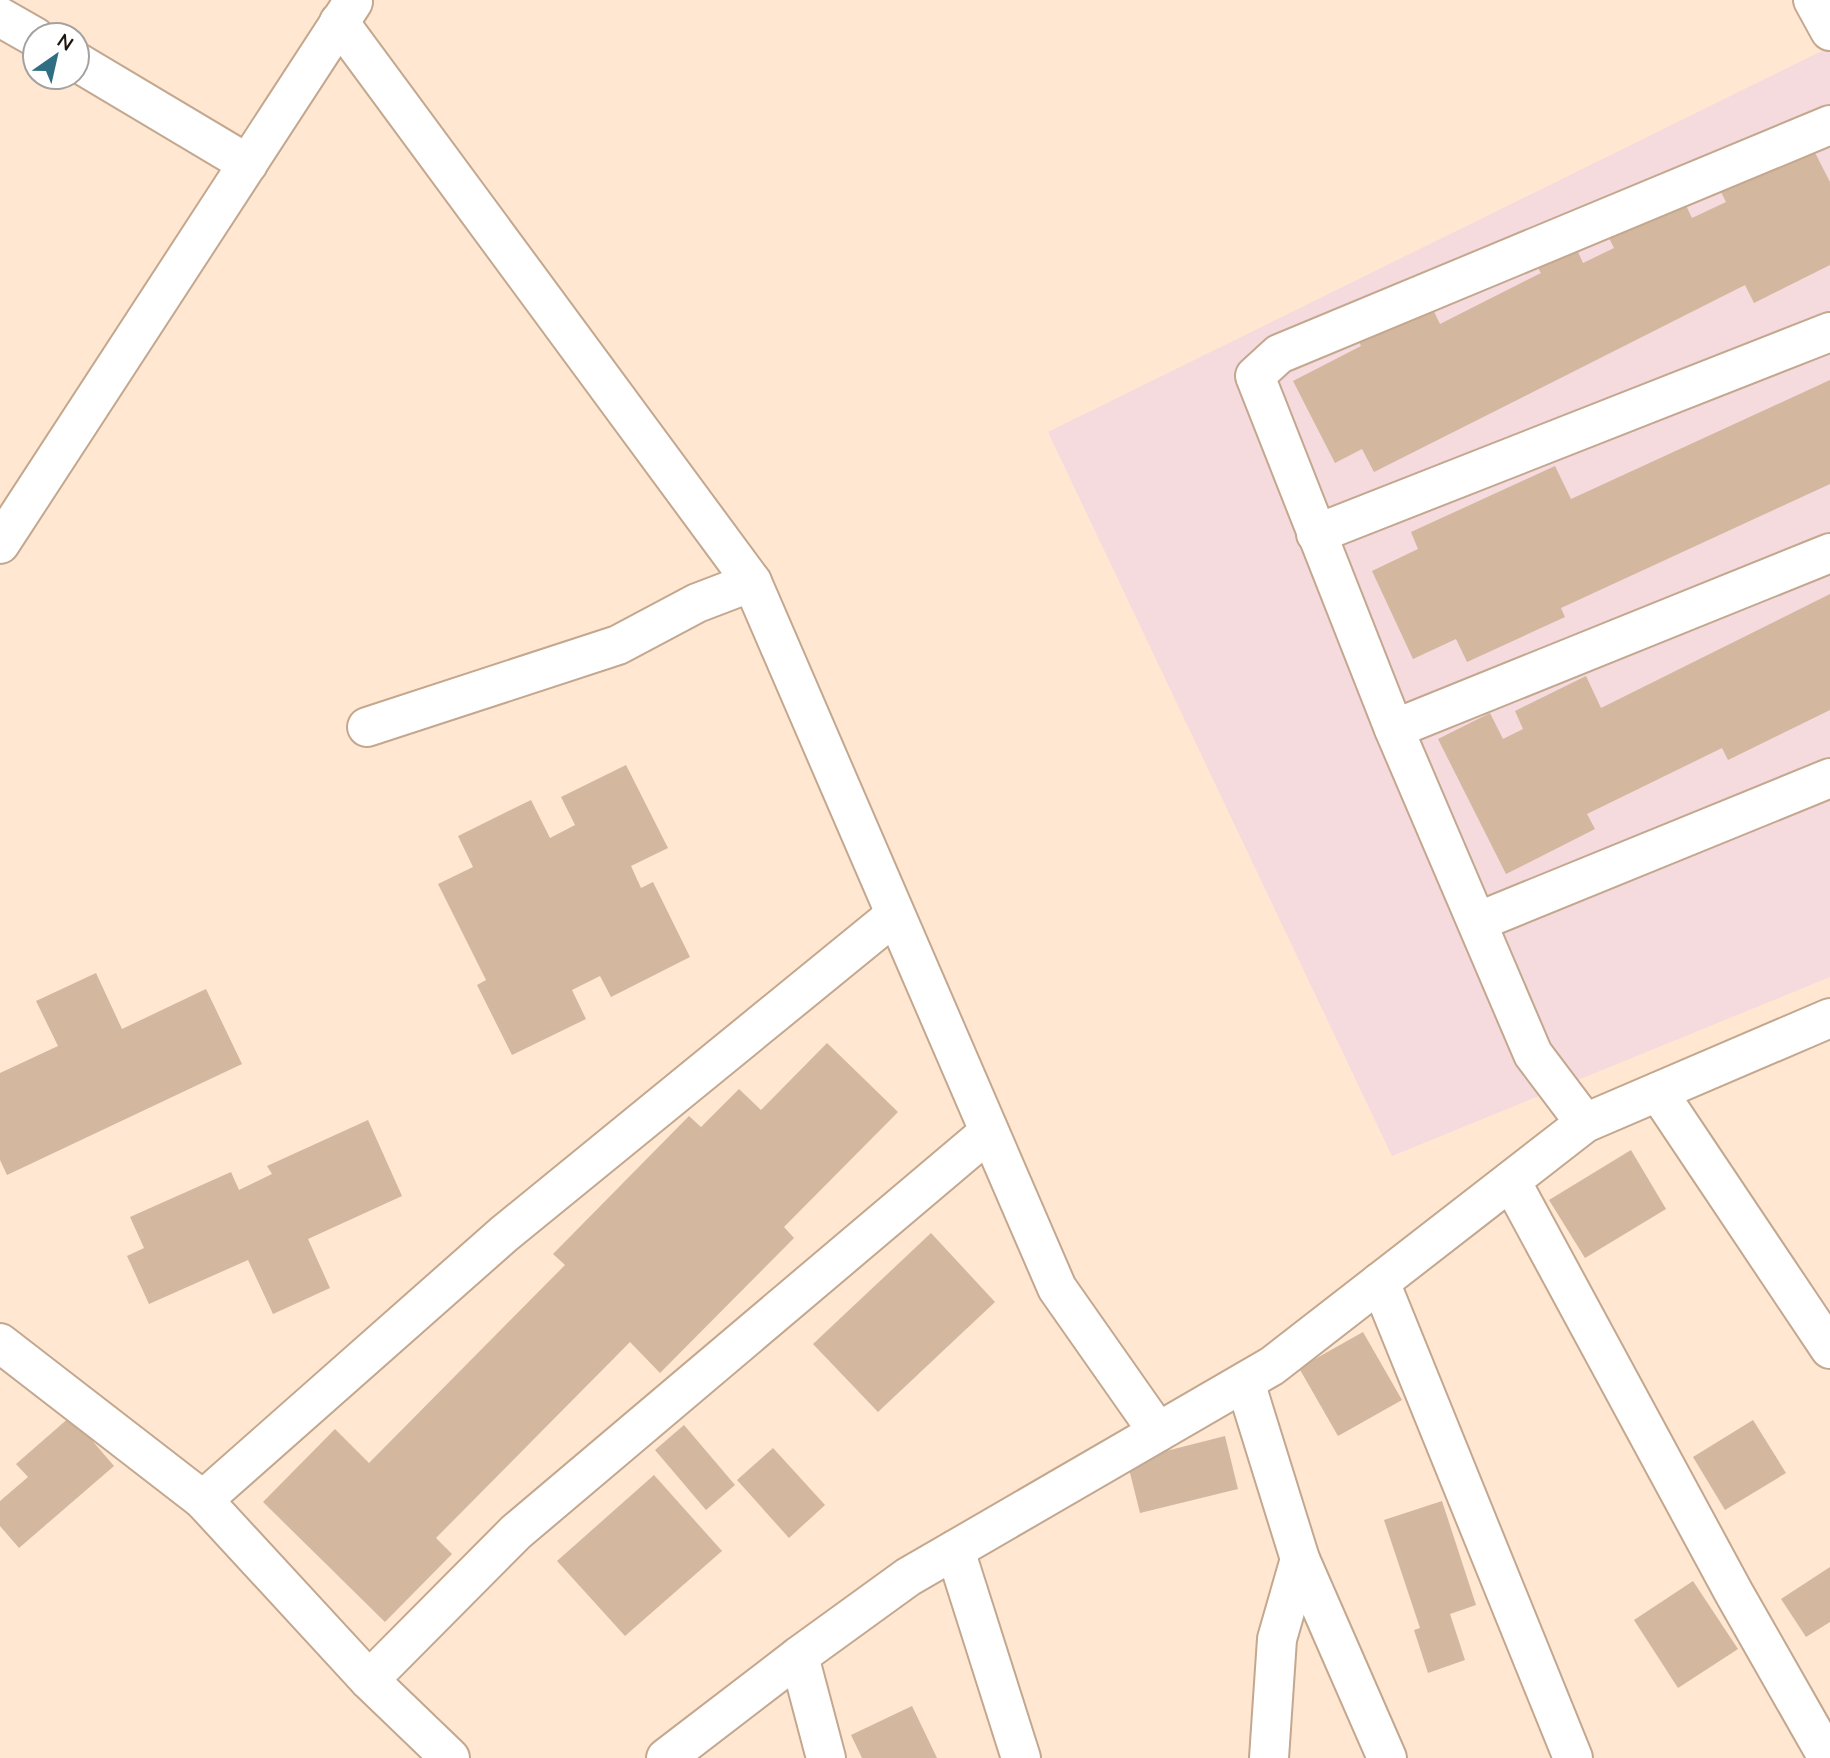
<svg xmlns="http://www.w3.org/2000/svg" width="1830" height="1758" viewBox="0 0 1830 1758" font-family="'Nunito Sans',sans-serif">
	<style>
		.industrial { fill: #f5dade }
		.building { fill: #d3b79e }
		.lines { fill: none; stroke-linecap: round; stroke-linejoin: round }
		.minor-casing { stroke: #c3a78e; stroke-width: 42 }
		.minor { stroke: #fff; stroke-width: 38 }
	</style>
	<rect width="100%" height="100%" fill="#ffe7d2"/>
	<!-- industrial -->
	<path class="industrial" d="M1830 47V977L1392 1156 1048 432Z"/>
	<!-- building -->
	<g class="building">
		<path d="M1809 141 1830 182V265L1754 303 1745 285 1374 472 1362 449 1335 463 1293 381 1361 346 1355 333 1427 297 1440 324 1541 273 1536 265 1575 245 1583 263 1614 248 1605 230 1680 193 1692 218 1726 202 1718 186Z"/>
		<path d="M1830 380V484L1561 608 1565 617 1467 662 1456 639 1413 659 1372 571 1418 549 1411 532 1555 466 1571 499Z"/>
		<path d="M1830 594V710L1728 760 1722 748 1587 814 1595 829 1506 874 1438 739 1490 713 1503 739 1523 729 1515 711 1586 676 1601 708Z"/>
		<path d="M626 765 668 848 631 866 641 888 653 882 690 957 611 997 600 976 572 990 586 1019 512 1055 477 985 486 980 438 884 473 867 458 836 531 800 550 838 575 825 561 797Z"/>
		<path d="M96 973 122 1029 206 989 242 1064 7 1175 0 1160V1073L58 1046 36 1001Z"/>
		<path d="M827 1043 898 1112 784 1227 794 1238 660 1373 630 1342 436 1538 452 1554 385 1622 263 1502 335 1429 369 1463 565 1265 553 1254 689 1116 701 1127 739 1089 761 1110Z"/>
		<path d="M368 1120 402 1196 308 1239 330 1288 273 1314 248 1260 149 1304 127 1256 144 1248 130 1217 231 1172 239 1190 272 1174 267 1166Z"/>
		<path d="M1631 1150 1666 1209 1585 1258 1549 1200Z"/>
		<path d="M931 1233 995 1302 878 1412 813 1344Z"/>
		<path d="M1363 1332 1402 1400 1338 1436 1299 1368Z"/>
		<path d="M71 1416 114 1466 19 1548 0 1526V1501L28 1477 16 1464Z"/>
		<path d="M1753 1420 1786 1473 1725 1510 1693 1457Z"/>
		<path d="M684 1425 735 1485 706 1510 655 1450Z"/>
		<path d="M1225 1436 1238 1489 1140 1513 1127 1461Z"/>
		<path d="M773 1448 825 1505 789 1538 737 1480Z"/>
		<path d="M654 1475 722 1551 625 1636 557 1561Z"/>
		<path d="M1442 1501 1476 1605 1450 1614 1465 1660 1428 1673 1414 1630 1420 1628 1384 1520Z"/>
		<path d="M1830 1567V1622L1806 1637 1781 1599Z"/>
		<path d="M1693 1581 1738 1649 1678 1688 1634 1620Z"/>
		<path d="M912 1706 937 1758H862L851 1735Z"/>
	</g>
	<g class="lines">
		<!-- minor casing -->
		<g class="minor-casing">
			<g id="minor">
				<path d="M1813 0 1830 31"/>
				<path d="M0 17 35 37"/>
				<path d="M339 22 752 582 1057 1288 1158 1432"/>
				<path d="M77 62 248 164"/>
				<path d="M1316 534 1830 332"/>
				<path d="M0 544 353 2"/>
				<path d="M367 727 618 645 697 603 752 582"/>
				<path d="M1394 729 1830 553"/>
				<path d="M1477 922 1830 778"/>
				<path d="M1658 1092 1830 1349"/>
				<path d="M1585 1123 1533 1054 1394 729 1255 376 1279 354 1830 125"/>
				<path d="M1511 1181 1734 1593 1828 1758"/>
				<path d="M1380 1282 1573 1758"/>
				<path d="M0 1343 203 1500 369 1680 450 1758"/>
				<path d="M1245 1382 1300 1559 1387 1758"/>
				<path d="M203 1500 504 1234 895 915"/>
				<path d="M955 1550 1021 1758"/>
				<path d="M799 1656 826 1758"/>
				<path d="M369 1680 516 1532 989 1132"/>
				<path d="M666 1758 799 1656 908 1577 1272 1366 1585 1123 1830 1018"/>
				<path d="M1269 1758 1277 1639 1300 1559"/>
			</g>
		</g>
		<!-- minor -->
		<use href="#minor" class="minor"/>
	</g>
	<!-- north arrow -->
	<g transform="translate(56 56) rotate(34)"><circle r="33" fill="#ffffff" stroke="#a5a19e" stroke-width="2"/>
	<path d="M0-5L12 26L0 18L-12 26Z" fill="#2f6e83"/>
	<text y="-10" font-size="19" font-weight="bold" text-anchor="middle" fill="#1f150c">N</text>
	</g>
</svg>
